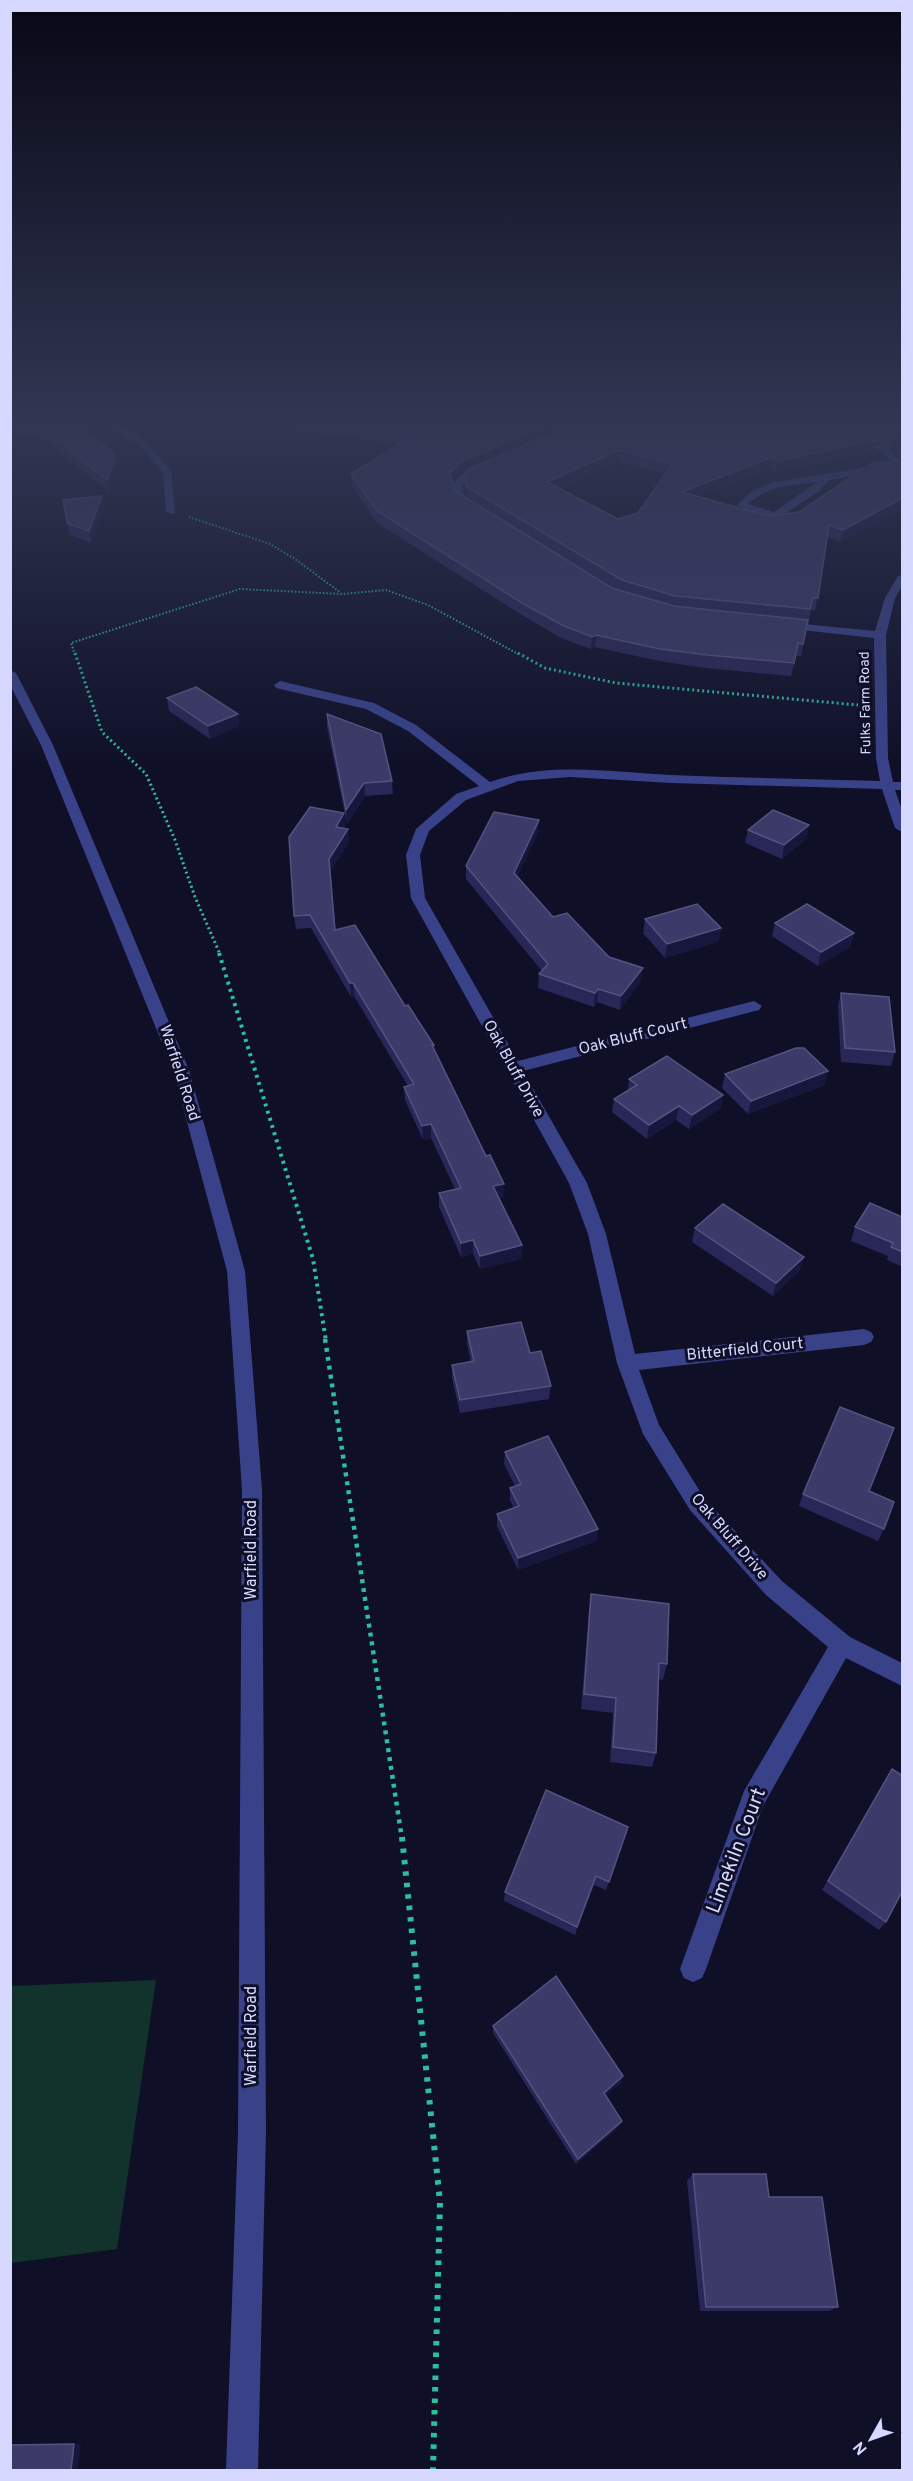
<svg xmlns="http://www.w3.org/2000/svg" width="913" height="2481" viewBox="0 0 913 2481" font-family="Overpass,sans-serif">
	<style>
		.green { fill: #12332c }
		.lines { fill: none; stroke-linecap: round; stroke-linejoin: round }
		.path-far4 { stroke: #2cbe9d; stroke-width: 2; stroke-dasharray: 1.5 2; stroke-linecap: butt }
		.path-far3 { stroke: #2cbe9d; stroke-width: 3; stroke-dasharray: 2 3; stroke-linecap: butt }
		.path-far2 { stroke: #2cbe9d; stroke-width: 4; stroke-dasharray: 3 4.5; stroke-linecap: butt }
		.path-far1 { stroke: #2cbe9d; stroke-width: 4.5; stroke-dasharray: 4 5; stroke-linecap: butt }
		.path { stroke: #2cbe9d; stroke-width: 6; stroke-dasharray: 4.5 7; stroke-linecap: butt }
		.minor { fill: #394289; fill-rule: evenodd }
		.wall { fill: #292757; fill-rule: evenodd }
		.shaded-wall { fill: #17163c }
		.building { fill: #3c3a69; stroke: #545380; stroke-width: 1.5; fill-rule: evenodd }
		.labels { text-anchor: middle; dominant-baseline: central; stroke-width: 6; stroke-linejoin: round; paint-order: stroke }
		.far-street-label { font-size: 14px; fill: #d6d8ff; stroke: #0f0f28 }
		.street-label { font-size: 16px; fill: #d6d8ff; stroke: #0f0f28 }
		.near-street-label { font-size: 20px; fill: #d6d8ff; stroke: #0f0f28 }
	</style>
	<rect width="100%" height="100%" fill="#0f0f28"/>
	<!-- green -->
	<path class="green" d="M156 1980 117 2249 11 2263V1986Z"/>
	<g class="lines">
		<!-- path-far4 -->
		<g class="path-far4">
			<path d="M189 517 270 544 295 559 341 593"/>
			<path d="M75 655 71 643 240 589 342 594 386 590 428 605 520 655"/>
		</g>
		<!-- path-far3 -->
		<g class="path-far3">
			<path d="M75 653 102 732 146 774 175 840 195 897 220 954"/>
			<path d="M518 653 545 668 616 683 858 705"/>
		</g>
		<!-- path-far2 -->
		<path class="path-far2" d="M219 953 313 1259 326 1341"/>
		<!-- path-far1 -->
		<path class="path-far1" d="M325 1339 402 1839"/>
		<!-- path -->
		<path class="path" d="M402 1837 440 2202 433 2470"/>
		<!-- minor -->
		<g class="minor">
			<path d="M102 422H113L127 428 145 441 171 471 175 514 166 512 163 473 139 445Z"/>
			<path d="M854 436 888 448 902 463V471L899 470 882 452 851 441 849 439Z"/>
			<path d="M887 464 890 465V469L829 480 819 491 780 517 751 513 737 505 752 491 774 482ZM817 482 774 512 748 504C768 486 791 485 817 482Z"/>
			<path d="M483 465 491 467 467 479 462 486 466 500 480 510 475 513 458 503 452 486 461 475Z"/>
			<path d="M902 575V586L895 598 886 635 888 758 893 782H902V790H895L902 810V832L895 828 882 789 671 783 570 777 518 781 466 800 429 831 420 855 425 898 518 1061 754 1001 762 1006 759 1010 523 1071 587 1183 606 1234 635 1354 864 1329 871 1332 874 1337 871 1342 864 1345 639 1370 659 1425 704 1498 782 1581 850 1637 902 1663V1686L846 1658 763 1806 706 1969 702 1978 693 1982 684 1978 680 1969 744 1791 828 1647 766 1595 690 1510 643 1434 617 1363 588 1234 569 1183 411 898 406 855 416 829 456 794 479 786 408 731 366 709 276 688 274 685 280 681 374 703 416 725 490 782C548 761 611 772 671 775 740 778 810 779 880 781L876 758 874 638 784 628 778 625 784 622 875 631 885 598 898 576Z"/>
			<path d="M10 670 16 673 53 745 189 1070 245 1271 262 1490 266 2132 258 2470H226L238 2132 242 1490 227 1271 173 1070 41 745 10 685Z"/>
		</g>
	</g>
	<!-- wall -->
	<g class="wall">
		<path d="M10 422H86L79 426 114 453 116 464V473L109 492 45 440 18 434 10 425Z"/>
		<path d="M287 422H903V461L897 454 899 446 891 448 876 442 874 451 776 473 770 469 699 497 768 516 799 512 903 461V507L893 514 840 542 827 537 815 611 811 610 801 656H796L791 676 705 668 659 661 595 647 591 649 561 638 522 615 377 523 352 486 351 474 400 444 302 431ZM618 461 665 474 638 513 618 519 559 488ZM477 466 464 475V486L467 499 616 589 612 588 455 491 452 482 460 473Z"/>
		<path d="M102 496 104 507 91 543 70 535 67 523Z"/>
		<path d="M167 698 238 714 239 726 210 739 169 711Z"/>
		<path d="M327 714 392 781 393 794 365 796 347 824 327 727Z"/>
		<path d="M344 813 345 827 344 828 348 829 349 842 330 872 335 930 405 1006 434 1045V1051L503 1197 499 1198 522 1245V1259L480 1269 473 1254 461 1257 439 1207V1193L455 1189 431 1138 423 1140 405 1100 404 1087 408 1086 354 996 351 997 311 928 296 929 294 916Z"/>
		<path d="M748 830 807 838 782 859 745 843Z"/>
		<path d="M538 833 517 877 553 917 609 957 641 981 620 1010 597 1002 594 1007 538 988 539 974 542 971 466 879V866Z"/>
		<path d="M645 919 721 928 718 942 665 958 643 933Z"/>
		<path d="M775 923 854 933 850 947 818 966 772 936Z"/>
		<path d="M841 993 895 1052 891 1066 841 1062 838 1006Z"/>
		<path d="M725 1074 825 1085 748 1114 722 1088Z"/>
		<path d="M629 1079 721 1108 689 1129 676 1120 647 1139 612 1112 614 1099 628 1090Z"/>
		<path d="M903 1215V1267L887 1260 888 1256 851 1241 855 1227 902 1217Z"/>
		<path d="M695 1228 800 1270 773 1296 692 1242Z"/>
		<path d="M467 1331 530 1353 551 1386 549 1399 460 1413 452 1378V1365L471 1362 467 1344Z"/>
		<path d="M505 1452 598 1529 596 1541 518 1570 497 1526V1514L514 1508 510 1500V1488L515 1486 504 1464Z"/>
		<path d="M869 1491 884 1529 878 1541 799 1506 803 1494Z"/>
		<path d="M591 1594 667 1664 663 1680 658 1679 656 1753 652 1767 610 1762 613 1713 581 1709 589 1610Z"/>
		<path d="M892 1769 886 1922 879 1930 822 1890Z"/>
		<path d="M628 1827 606 1890 594 1885 575 1935 504 1901 505 1892Z"/>
		<path d="M493 2026 623 2076 621 2083 606 2095 619 2127 576 2164 493 2033Z"/>
		<path d="M693 2174 769 2197 838 2307 829 2311H700L687 2181Z"/>
	</g>
	<!-- shaded-wall -->
	<g class="shaded-wall">
		<path d="M70 422H86L72 430Z"/>
		<path d="M555 422H581L460 473 450 485V473L460 462Z"/>
		<path d="M903 435V445L900 443 899 446 891 448 893 437Z"/>
		<path d="M876 440 874 451 776 473 778 461Z"/>
		<path d="M619 450 618 461 546 493 547 482Z"/>
		<path d="M114 453 116 464V473L109 492 107 480Z"/>
		<path d="M772 457 770 469 681 504 682 492Z"/>
		<path d="M102 496 104 507 91 543 89 531Z"/>
		<path d="M903 497V507L893 514 840 542 843 530Z"/>
		<path d="M596 635 595 647 591 649 592 637Z"/>
		<path d="M238 714 239 726 210 739 208 726Z"/>
		<path d="M364 783 365 796 347 824 346 810Z"/>
		<path d="M344 813 345 827 337 840 336 827Z"/>
		<path d="M539 820 538 833 513 886 514 873Z"/>
		<path d="M809 825 807 838 782 859 784 845Z"/>
		<path d="M348 829 349 842 330 872 329 859Z"/>
		<path d="M721 928 718 942 665 958 667 944Z"/>
		<path d="M854 933 850 947 818 966 821 952Z"/>
		<path d="M643 968 641 981 620 1010 621 996Z"/>
		<path d="M350 983H353L354 996 351 997Z"/>
		<path d="M598 989 597 1002 594 1007 595 993Z"/>
		<path d="M828 1071 825 1085 748 1114 751 1101Z"/>
		<path d="M723 1095 721 1108 689 1129 692 1115Z"/>
		<path d="M679 1106 676 1120 647 1139 649 1125Z"/>
		<path d="M431 1124V1138L423 1140 422 1126Z"/>
		<path d="M504 1184 503 1197 493 1199V1186Z"/>
		<path d="M473 1240V1254L461 1257V1243Z"/>
		<path d="M522 1245V1259L480 1269V1256Z"/>
		<path d="M804 1257 800 1270 773 1296 776 1283Z"/>
		<path d="M598 1529 596 1541 518 1570V1558Z"/>
		<path d="M628 1827 626 1837 606 1890 609 1882Z"/>
		<path d="M596 1876 594 1885 575 1935 577 1927Z"/>
		<path d="M623 2076 621 2083 602 2099 604 2093Z"/>
		<path d="M622 2121 619 2127 576 2164 578 2159Z"/>
		<path d="M74 2444H81L78 2470H71Z"/>
	</g>
	<!-- building -->
	<g class="building">
		<path d="M14 422H74L114 453V461L107 480 43 429 15 423Z"/>
		<path d="M316 422H555L460 462 450 473 455 491 612 588 674 606 808 620 803 644 798 643 794 663 707 655 660 649 596 635 592 637 562 625 522 603 377 511 351 474 415 434Z"/>
		<path d="M579 422H826L876 440 778 461 772 457 682 492 768 516 799 512 872 463 903 461V497L895 502 843 530 829 525 818 598H813L810 609 675 596 622 580 467 487 464 475 469 469ZM619 450 672 464 638 513 618 519 547 482Z"/>
		<path d="M852 422H903V435L893 437Z"/>
		<path d="M102 496 89 531 67 523 63 500Z"/>
		<path d="M196 687 238 714 208 726 167 698Z"/>
		<path d="M327 714 381 734 392 781 364 783 346 810Z"/>
		<path d="M310 807 344 813 336 827 348 829 329 859 335 930 355 925 405 1006 408 1005 434 1045H432L486 1156 490 1155 504 1184 493 1186 522 1245 480 1256 473 1240 461 1243 439 1193 461 1188 431 1124 422 1126 404 1087 414 1084 353 983H350L310 915 294 916 289 837Z"/>
		<path d="M773 810 809 825 784 845 748 830Z"/>
		<path d="M494 812 539 820 514 873 553 917 567 913 609 957 643 968 621 996 598 989 595 993 539 974 548 964 466 866Z"/>
		<path d="M697 904 721 928 667 944 645 919Z"/>
		<path d="M807 904 854 933 821 952 775 923Z"/>
		<path d="M841 993 889 997 895 1052 845 1048Z"/>
		<path d="M796 1048H804L828 1071 751 1101 725 1074Z"/>
		<path d="M667 1056 723 1095 692 1115 679 1106 649 1125 614 1099 637 1085 629 1079Z"/>
		<path d="M870 1203 902 1217 903 1215V1252L891 1247 893 1243 855 1227Z"/>
		<path d="M723 1204 804 1257 776 1283 695 1228Z"/>
		<path d="M521 1322 530 1353 541 1351 551 1386 460 1400 452 1365 474 1361 467 1331Z"/>
		<path d="M840 1407 894 1428 869 1491 894 1502 884 1529 803 1494Z"/>
		<path d="M548 1436 598 1529 518 1558 497 1514 519 1506 510 1488 521 1484 505 1452Z"/>
		<path d="M591 1594 669 1604 667 1664 659 1663 656 1753 613 1747 616 1698 584 1694Z"/>
		<path d="M892 1769 903 1776V1890L886 1922 828 1881Z"/>
		<path d="M546 1790 628 1827 609 1882 596 1876 577 1927 505 1892Z"/>
		<path d="M556 1976 623 2076 604 2093 622 2121 578 2159 493 2026Z"/>
		<path d="M693 2174H766L769 2197H822L838 2307H706Z"/>
		<path d="M74 2444 71 2470H10V2445Z"/>
	</g>
	<!-- sky -->
	<linearGradient id="sky" x2="0" y2="1"><stop stop-color="#080816"/><stop offset="0.55" stop-color="#313753"/><stop offset="1" stop-color="#313753" stop-opacity="0"/></linearGradient>
	<rect width="913" height="769" fill="url(#sky)"/>
	<g class="labels">
		<!-- far-street labels -->
		<g class="far-street-label">
			<text transform="translate(866 703) rotate(-91)">Fulks Farm Road</text>
		</g>
		<!-- street labels -->
		<g class="street-label">
			<text transform="translate(633 1037) rotate(-14)">Oak Bluff Court</text>
			<text transform="translate(513 1069) rotate(61)">Oak Bluff Drive</text>
			<text transform="translate(179 1073) rotate(72)">Warfield Road</text>
			<text transform="translate(745 1350) rotate(-6)">Bitterfield Court</text>
			<text transform="translate(729 1537) rotate(49)">Oak Bluff Drive</text>
			<text transform="translate(252 1550) rotate(-90)">Warfield Road</text>
			<text transform="translate(252 2036) rotate(-90)">Warfield Road</text>
		</g>
		<!-- near-street labels -->
		<g class="near-street-label">
			<text transform="translate(737 1851) rotate(-69)">Limekiln Court</text>
		</g>
	</g>
	<!-- border -->
	<rect width="913" height="2481" fill="none" stroke="#d6d8ff" stroke-width="24"/>
	<!-- north arrow -->
	<g transform="translate(871 2439) rotate(230)" stroke="#0f0f28" stroke-width="4.5" paint-order="stroke">
	<path d="M0-4.5L10 22L0 15L-10 22Z" fill="#d6d8ff"/>
	<text y="-9" font-size="16" font-weight="bold" text-anchor="middle" fill="#d6d8ff">N</text>
	</g>
</svg>
